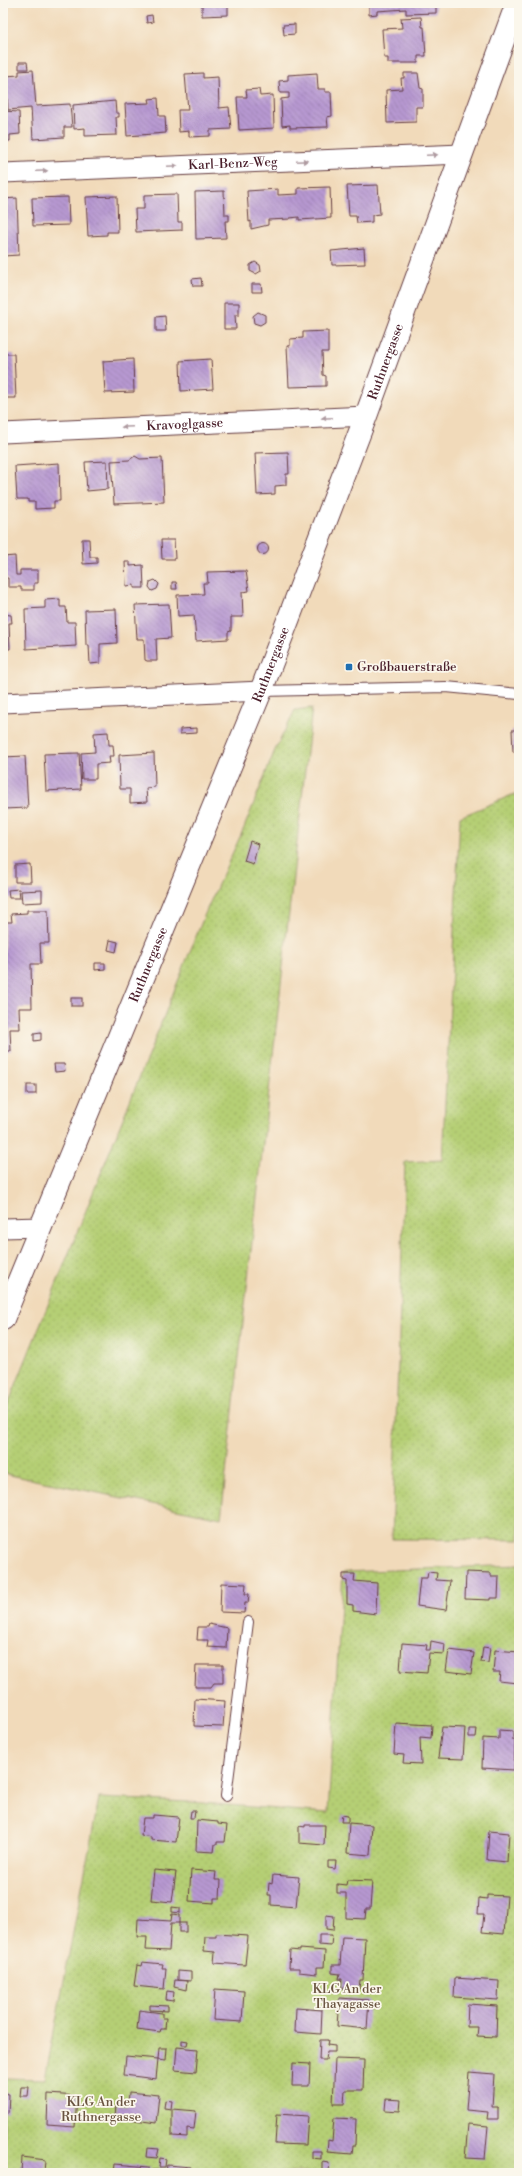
<svg xmlns="http://www.w3.org/2000/svg" width="522" height="2176" viewBox="0 0 522 2176" font-family="'Libre Bodoni',serif">
	<style>
		.green { fill: url(#green-dots); stroke: #807750 }
		.building { fill: url(#building-back-hatch) }
		.lines { fill: none; stroke-linecap: round; stroke-linejoin: round }
		.service-casing { stroke: #633b40; stroke-width: 12 }
		.minor-casing { stroke: #633b40; stroke-width: 21 }
		.tertiary-casing { stroke: #633b40; stroke-width: 24 }
		.service { stroke: #fff; stroke-width: 10 }
		.minor { stroke: #fff; stroke-width: 19 }
		.tertiary { stroke: #fff; stroke-width: 22 }
		.oneway { fill: #ae9aa0 }
		.poi-dot { fill: #1f6fb2; stroke: #fbf7ec; stroke-width: 1.5 }
		.labels { text-anchor: middle; dominant-baseline: central; stroke-width: 3.5; stroke-linejoin: round; paint-order: stroke }
		.street-label { font-size: 13px; fill: #4a1f2b; stroke: #fbf7ec }
		.poi-label { font-size: 13px; fill: #4a1f2b; stroke: #fbf7ec; text-anchor: start }
		.park-label { font-size: 13px; fill: #6a5441; stroke: #fbf7ec }
	</style>
	<defs>
		<pattern id="green-dots" width="8" height="8" patternUnits="userSpaceOnUse"><rect width="8" height="8" fill="#b5cf74"/><path d="M2 2h.1M6 6h.1" fill="none" stroke="#9db165" stroke-width="1.8" stroke-linecap="round"/></pattern>
		<pattern id="building-back-hatch" width="6" height="6" patternUnits="userSpaceOnUse"><rect width="6" height="6" fill="#b799d1"/><path d="M-1 5l2 2M0 0l6 6M5-1l2 2" fill="none" stroke="#977caa"/></pattern>
	</defs>
	<rect width="100%" height="100%" fill="#fbf7ec"/>
	<filter id="ink" filterUnits="userSpaceOnUse"><feTurbulence type="fractalNoise" baseFrequency=".025" numOctaves="2"/><feDisplacementMap in="SourceGraphic" scale="8" xChannelSelector="R" yChannelSelector="G"/><feConvolveMatrix kernelMatrix="1 2 1 2 8 2 1 2 1" color-interpolation-filters="sRGB"/></filter>
	<filter id="wash" filterUnits="userSpaceOnUse"><feTurbulence type="fractalNoise" baseFrequency=".012" numOctaves="4" result="noise"/><feDisplacementMap in="SourceGraphic" scale="16" xChannelSelector="R" yChannelSelector="G"/><feGaussianBlur stdDeviation="0.9" result="paint"/><feColorMatrix in="noise" values="0 0 0 0 0 0 0 0 0 0 0 0 0 0 0 0 0 1.4 0 .05"/><feComposite in="paint" operator="in"/></filter>
	<g filter="url(#wash)">
		<rect width="100%" height="100%" fill="#f1daba"/>
		<!-- green -->
		<g class="green">
			<path d="M312 708 221 1518 10 1475 3 1472V1417L207 909 244 828 275 750 295 710Z"/>
			<path d="M512 795H519V1540L392 1539 405 1162 442 1160 460 817Z"/>
			<path d="M519 1565V2173H3V2078L45 2079 99 1798 190 1802 328 1813 343 1572Z"/>
		</g>
		<g id="blocks">
			<!-- building -->
			<g class="building">
				<path d="M202 3H228V15L202 16Z"/>
				<path d="M369 3H436V13L406 14V9L377 11V14L369 15Z"/>
				<path d="M152 15 153 22 147 23 146 16Z"/>
				<path d="M421 17 422 27H424L426 56H418V63H388V58H384L382 29 402 28 401 18Z"/>
				<path d="M295 24V34L284 35 283 25Z"/>
				<path d="M19 62H27L28 69H19Z"/>
				<path d="M33 70 36 106 70 104 72 127H64V137L33 139 31 108 8 110 6 76 19 75V71Z"/>
				<path d="M203 73V78L218 77 219 108 229 107 231 129 210 130V136L189 137V131L179 132 178 110H188L185 74Z"/>
				<path d="M317 73 318 89H325V92H331L332 116 327 117 328 127 290 128V125L282 126 281 99 289 98V93H280L279 81 288 80V75Z"/>
				<path d="M404 73H418L420 88 423 89V107H416V122L387 123 386 90 402 89 401 78H404Z"/>
				<path d="M259 89 260 96 273 95 274 128 239 130 237 97H247L246 90Z"/>
				<path d="M158 98 159 116H165L166 133 127 136 125 104 150 103 149 99Z"/>
				<path d="M115 101 116 113H119V117H116L117 135 85 136V128L74 129 73 105Z"/>
				<path d="M3 111 19 112 20 134 10 135V141H3Z"/>
				<path d="M378 185 380 214 372 215V222L357 223 356 216H349L347 186Z"/>
				<path d="M330 187 331 218 299 220V217L290 218V219L268 220V225L251 229V221L249 222 247 191 278 189V195L298 194V188Z"/>
				<path d="M224 191 225 215H229V221H225L226 238 196 239 195 192Z"/>
				<path d="M177 194 178 222H182V230L136 232 135 209H144V195Z"/>
				<path d="M117 196 118 232H107V235L88 236 86 197Z"/>
				<path d="M68 197 69 225 33 226 32 198Z"/>
				<path d="M17 198 19 255 3 256V199Z"/>
				<path d="M364 248 365 264 332 265 331 251Z"/>
				<path d="M255 262 260 265 261 271 256 274 250 271V265Z"/>
				<path d="M201 278 202 286H193L192 279Z"/>
				<path d="M252 284H261L262 292H252Z"/>
				<path d="M224 303H239V315H235L236 329H224Z"/>
				<path d="M258 312 265 315V322L260 325 254 323 253 316Z"/>
				<path d="M165 316 166 331H156V317Z"/>
				<path d="M328 331V352H322L323 375 326 376V386L289 387 287 346H290V339L303 338V332Z"/>
				<path d="M3 354H14L16 398H3Z"/>
				<path d="M133 359 134 392 105 393 103 361Z"/>
				<path d="M211 359 213 389 181 391 180 361Z"/>
				<path d="M288 452 289 474H286V485L275 486V494L257 495 255 453Z"/>
				<path d="M135 456 140 459 162 458 164 502 114 504 111 461 129 460Z"/>
				<path d="M107 461 108 489 87 491 85 462Z"/>
				<path d="M59 463 60 501H54V508L35 509V502H28V499H17L15 466Z"/>
				<path d="M82 539H89L90 557H97V563L83 564Z"/>
				<path d="M161 540H174L175 559H162Z"/>
				<circle cx="263" cy="549" r="5.5"/>
				<path d="M15 556 16 575H20V570H38V583H34V590H21V587H8V578H3V557Z"/>
				<path d="M125 562H130V566L143 565 144 588H134V585L126 586Z"/>
				<path d="M246 571 249 591 242 592 243 617H231V631L228 632V639L196 641 194 615 178 616 177 595 204 594 203 583H208L207 572Z"/>
				<path d="M155 580 159 584 157 589 152 591 149 587 150 582Z"/>
				<path d="M172 582H176L177 589H172Z"/>
				<path d="M60 599V607H66L67 622H75L76 646 26 649 25 609 45 608V600Z"/>
				<path d="M169 604 171 638 156 639 157 661H147L145 660 144 639H137L135 605Z"/>
				<path d="M116 609 117 643 100 644V663L90 664 89 645H86L85 610Z"/>
				<path d="M3 614 11 615 12 623H9L10 649H3Z"/>
				<path d="M197 728V733L180 734V729Z"/>
				<path d="M512 730H519V752H513Z"/>
				<path d="M108 732 109 745H113L114 756H109L110 763 96 764V779H82L81 753 95 752 94 733Z"/>
				<path d="M79 753 81 789 46 791 44 754Z"/>
				<path d="M154 753 155 787 146 788 147 802 130 803V789H120L119 755Z"/>
				<path d="M25 756 28 808 3 809V757Z"/>
				<path d="M250 841 258 844 253 864 244 861Z"/>
				<path d="M30 864 31 882H15V865Z"/>
				<path d="M19 889 20 898H9L8 890Z"/>
				<path d="M42 890V902L22 903 21 891Z"/>
				<path d="M27 910H48L49 943H40L41 964H31L32 1008H19L20 1029H10L11 1051H3L4 922H12L11 914 27 913Z"/>
				<path d="M110 940 118 942 116 952 108 950Z"/>
				<path d="M95 963H105V969L95 970Z"/>
				<rect x="71" y="998" width="11" height="8"/>
				<path d="M41 1033V1040L34 1041V1034Z"/>
				<path d="M54 1064H64L65 1071 55 1072Z"/>
				<rect x="27" y="1085" width="9" height="9"/>
				<path d="M428 1572 437 1573 436 1580 450 1581 446 1610 417 1606 420 1578H427Z"/>
				<path d="M466 1572 491 1573V1576H499L498 1598H490V1600L465 1599Z"/>
				<path d="M343 1574H355L354 1581 377 1583 376 1614 353 1611V1605L347 1604V1581L343 1580Z"/>
				<path d="M221 1583 246 1584 245 1594H249L248 1603H245L244 1613 220 1612Z"/>
				<path d="M209 1624 227 1628 226 1648 207 1647 208 1640H197L198 1627H208Z"/>
				<path d="M431 1641 445 1644 444 1654 429 1653 427 1673 400 1671 402 1643 427 1645 426 1650H430Z"/>
				<path d="M483 1647 490 1648 488 1663 481 1662Z"/>
				<path d="M449 1650 474 1653 471 1674 446 1671Z"/>
				<path d="M495 1650 519 1652 517 1683 499 1681 500 1672H493Z"/>
				<path d="M196 1665H223V1683H214L211 1687H195Z"/>
				<path d="M195 1699 225 1701 223 1727 194 1726Z"/>
				<path d="M396 1723 432 1725 431 1738 420 1737 421 1764 403 1763 404 1755 394 1754Z"/>
				<path d="M442 1727 465 1728 463 1759 438 1758Z"/>
				<path d="M469 1729H477L476 1737H469Z"/>
				<path d="M499 1730 513 1731V1740H515L514 1770 482 1768 483 1738 499 1739Z"/>
				<path d="M191 1811H195L194 1818H190Z"/>
				<path d="M153 1815 179 1817 176 1842 151 1840V1837L141 1835 143 1818H153Z"/>
				<path d="M342 1815 348 1816V1822H341Z"/>
				<path d="M197 1820 218 1822V1824L227 1825 225 1842H217V1844H215L214 1852 196 1851Z"/>
				<path d="M349 1823 372 1825 370 1855 347 1853Z"/>
				<path d="M305 1825H325L324 1845 299 1843V1826L305 1827Z"/>
				<path d="M489 1831 509 1833 507 1862 487 1860Z"/>
				<path d="M328 1861H336L335 1869 328 1868Z"/>
				<path d="M154 1870 176 1872 172 1902 151 1900Z"/>
				<path d="M191 1870 216 1872 215 1880H221L220 1898H214V1903L189 1901Z"/>
				<path d="M273 1875 299 1877 296 1907 271 1905V1895H268L269 1883 272 1884Z"/>
				<path d="M347 1880 372 1881 370 1909H366L365 1919 346 1918V1893H337V1884L346 1885Z"/>
				<path d="M487 1895 507 1896 504 1934 482 1932 484 1914H478L479 1898 487 1899Z"/>
				<path d="M172 1907 180 1908V1913L172 1912Z"/>
				<path d="M172 1914 179 1915V1923H171L169 1951 146 1950 147 1937H137L138 1919 171 1921Z"/>
				<path d="M326 1915 334 1916 333 1930 326 1929Z"/>
				<rect x="179" y="1923" width="7" height="9"/>
				<path d="M216 1934 248 1936 245 1965 214 1963 215 1952 204 1951 205 1937H216Z"/>
				<path d="M319 1935H332L331 1946 319 1945Z"/>
				<path d="M342 1937 365 1938 363 1980H360L359 1989 341 1988 342 1979H339L340 1974 332 1973V1965H340Z"/>
				<path d="M300 1949 325 1951 324 1967H317V1974L299 1972V1968H289L290 1950 300 1951Z"/>
				<path d="M142 1962 163 1964 162 1968H166L164 1989 134 1986 137 1965 141 1966Z"/>
				<path d="M178 1971 191 1972V1981L178 1980Z"/>
				<path d="M455 1978 499 1981 498 2000 454 1997Z"/>
				<path d="M175 1980 187 1981 186 1990 174 1987Z"/>
				<path d="M215 1989 244 1991 242 2022 213 2020Z"/>
				<path d="M167 1991 174 1992 173 2001 166 2000Z"/>
				<path d="M339 1998 369 2000 367 2029 337 2026Z"/>
				<path d="M468 2004 497 2006 496 2037 477 2036 478 2027H467Z"/>
				<path d="M150 2005 168 2006V2011L150 2010Z"/>
				<path d="M296 2008 322 2010 321 2034 295 2032Z"/>
				<path d="M139 2010 162 2013V2018H166L165 2029H161L160 2032 137 2029Z"/>
				<path d="M182 2040 188 2041 187 2045H182Z"/>
				<path d="M320 2040H328L327 2045 335 2046V2052H327L326 2060H319Z"/>
				<path d="M177 2047 198 2049 196 2072 175 2070Z"/>
				<path d="M159 2048H167L166 2060 158 2059Z"/>
				<path d="M126 2056 158 2059 156 2079 124 2075Z"/>
				<path d="M335 2059 364 2060 363 2090H345L344 2104H333Z"/>
				<path d="M293 2063 310 2064 309 2086H292Z"/>
				<path d="M469 2072 494 2074 492 2107H498V2119H487L488 2112 466 2110Z"/>
				<path d="M21 2087H29L28 2096H20Z"/>
				<path d="M129 2092 159 2095 156 2123 115 2117 116 2104 128 2105Z"/>
				<path d="M3 2093 9 2094 8 2113 3 2112Z"/>
				<path d="M48 2094 77 2096 75 2127 47 2125Z"/>
				<path d="M386 2099 401 2100 400 2111 385 2110Z"/>
				<path d="M165 2100 172 2101 171 2109 164 2108Z"/>
				<path d="M172 2109 196 2111 194 2129 187 2128V2137L172 2136Z"/>
				<path d="M277 2114 308 2116 306 2145 275 2144Z"/>
				<path d="M334 2118 356 2119 355 2145H353L352 2154 327 2152 328 2140 332 2141Z"/>
				<path d="M468 2124 488 2126 485 2159 465 2158Z"/>
				<path d="M147 2148 159 2149 157 2158 146 2157Z"/>
				<path d="M312 2151H321V2159L312 2158Z"/>
				<path d="M22 2157 46 2160 45 2173H21Z"/>
				<path d="M160 2158 166 2159 165 2167H159Z"/>
				<path d="M322 2162 329 2163 328 2171H322Z"/>
				<path d="M115 2164 149 2167V2173H114Z"/>
				<path d="M167 2165 191 2167V2173H166Z"/>
				<path d="M152 2170H158L157 2173H151Z"/>
			</g>
		</g>
	</g>
	<g filter="url(#ink)">
		<use href="#blocks" fill-opacity="0" stroke="#633b40" stroke-width="1"/>
		<g class="lines">
			<!-- service casing -->
			<g class="service-casing">
				<g id="service">
					<path d="M261 691 446 687 519 694"/>
					<path d="M226 1796 248 1622"/>
				</g>
			</g>
			<!-- minor casing -->
			<g class="minor-casing">
				<g id="minor">
					<path id="s1" d="M3 173 462 154"/>
					<path id="s2" d="M3 433 366 416"/>
					<path d="M3 703 261 691"/>
					<path d="M3 1228 41 1227"/>
				</g>
			</g>
			<!-- tertiary casing -->
			<g class="tertiary-casing">
				<g id="tertiary">
					<path id="s3" d="M3 1319 261 691 366 416 517 3"/>
				</g>
			</g>
			<!-- service -->
			<use href="#service" class="service"/>
			<!-- minor -->
			<use href="#minor" class="minor"/>
			<!-- tertiary -->
			<use href="#tertiary" class="tertiary"/>
		</g>
		<!-- one-way arrows -->
		<defs><path id="oneway-solid" d="M-6-.8H1V-3.2L6.5 0L1 3.2V.8H-6Z"/></defs>
		<g class="oneway">
			<use href="#oneway-solid" transform="translate(432 155) rotate(-2)"/>
			<use href="#oneway-solid" transform="translate(302 161) rotate(-2)"/>
			<use href="#oneway-solid" transform="translate(172 166) rotate(-2)"/>
			<use href="#oneway-solid" transform="translate(42 171) rotate(-2)"/>
			<use href="#oneway-solid" transform="translate(327 418) rotate(177)"/>
			<use href="#oneway-solid" transform="translate(127 427) rotate(177)"/>
		</g>
	</g>
	<!-- markers -->
	<rect class="poi-dot" x="345" y="663" width="8" height="8" rx="2"/>
	<g class="labels">
		<!-- street labels -->
		<g class="street-label">
			<text stroke="none"><textPath href="#s1" startOffset="230">Karl-Benz-Weg</textPath></text>
			<text stroke="none"><textPath href="#s3" startOffset="1031">Ruthnergasse</textPath></text>
			<text stroke="none"><textPath href="#s2" startOffset="182">Kravoglgasse</textPath></text>
			<text stroke="none"><textPath href="#s3" startOffset="707">Ruthnergasse</textPath></text>
			<text stroke="none"><textPath href="#s3" startOffset="383">Ruthnergasse</textPath></text>
		</g>
		<!-- poi labels -->
		<g class="poi-label">
			<text x="357" y="667">Großbauerstraße</text>
		</g>
		<!-- park labels -->
		<g class="park-label">
			<text x="347" y="1989">KLG An der<tspan x="347" dy="15">Thayagasse</tspan></text>
			<text x="101" y="2102">KLG An der<tspan x="101" dy="15">Ruthnergasse</tspan></text>
		</g>
	</g>
	<!-- margin -->
	<rect width="522" height="2176" fill="none" stroke="#fbf7ec" stroke-width="16"/>
</svg>
